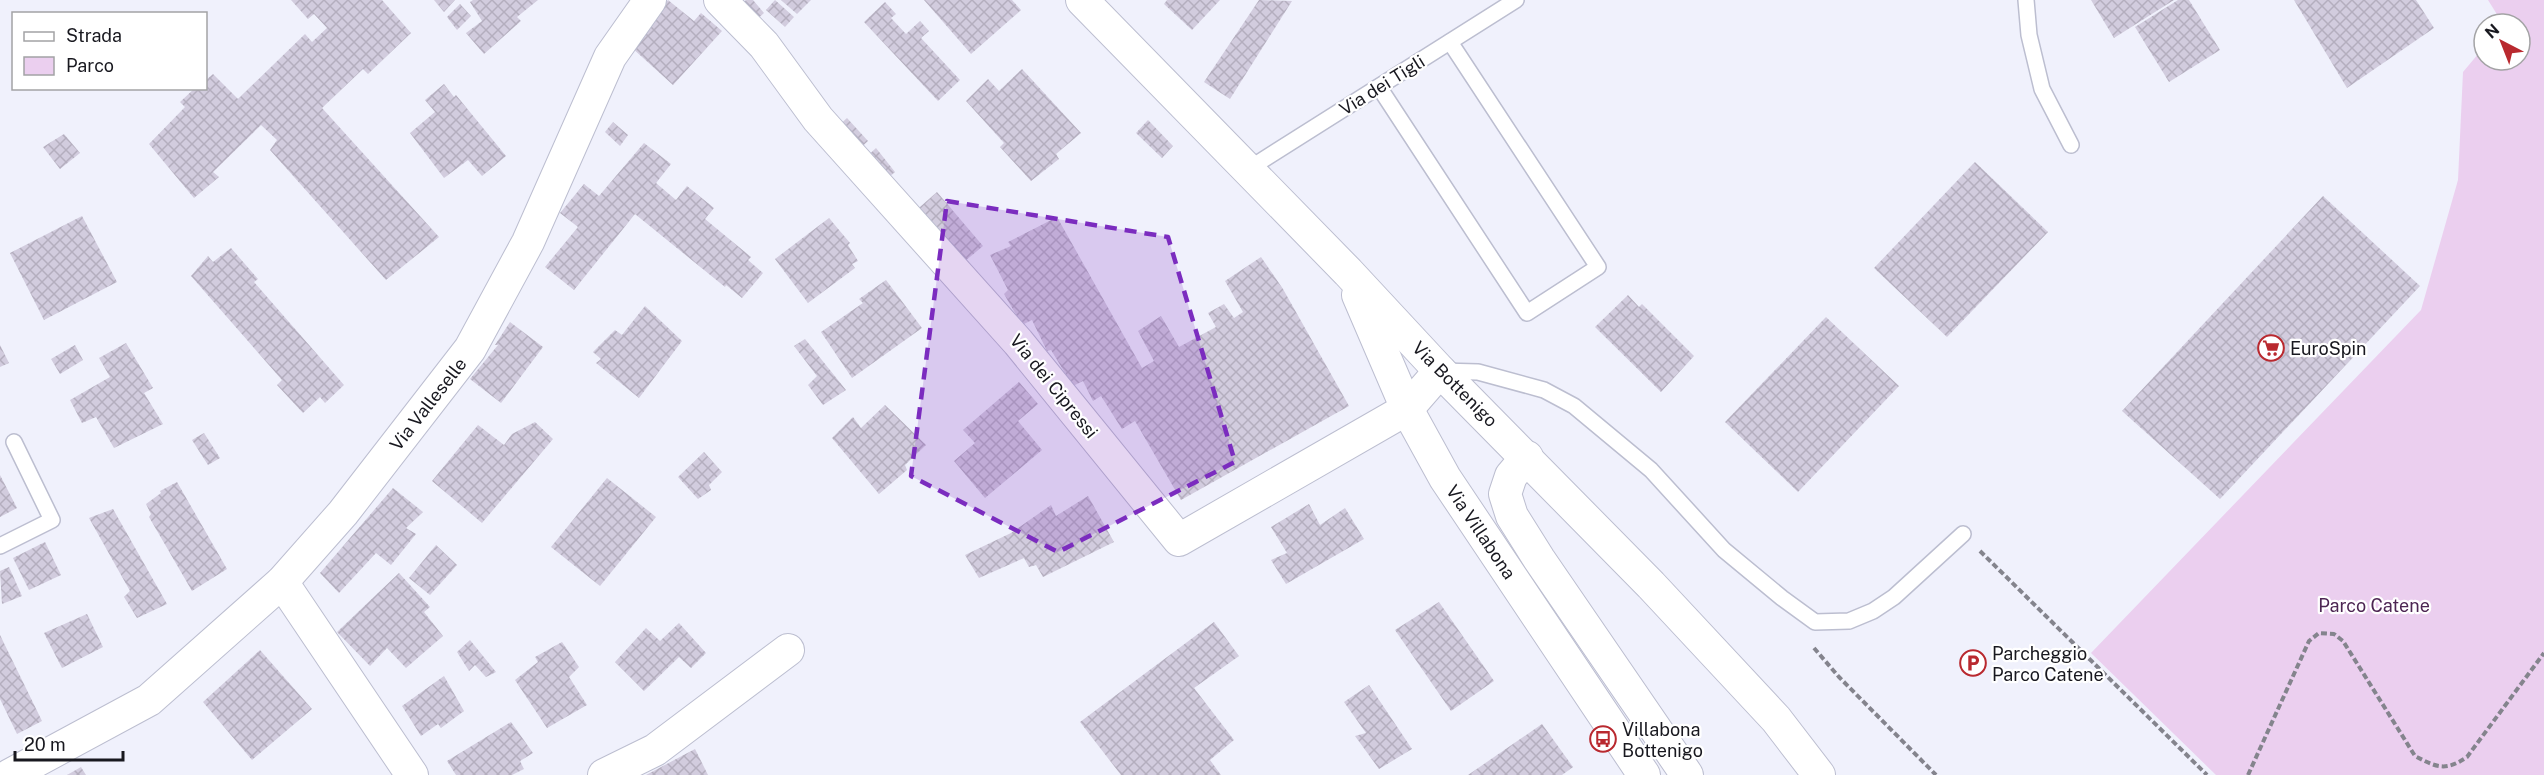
<svg xmlns="http://www.w3.org/2000/svg" width="2544" height="775" viewBox="0 0 2544 775" font-family="'Public Sans',sans-serif">
	<style>
		.park { fill: #ebcfef }
		.building { fill: url(#building-cross-hatch) }
		.lines { fill: none; stroke-linecap: round; stroke-linejoin: round }
		.service-casing { stroke: #bcbed0; stroke-width: 18 }
		.minor-casing { stroke: #bcbed0; stroke-width: 34 }
		.path { stroke: #84848d; stroke-width: 4; stroke-dasharray: 6 3; stroke-linecap: butt }
		.service { stroke: #fff; stroke-width: 15 }
		.minor { stroke: #fff; stroke-width: 32 }
		.marked { fill: #7b2cbf; fill-opacity: 0.2; stroke: #7b2cbf; stroke-width: 4.5; stroke-dasharray: 12 8; stroke-linejoin: round }
		.labels { text-anchor: middle; dominant-baseline: central; stroke-width: 4.5; stroke-linejoin: round; paint-order: stroke }
		.street-label { font-size: 18px; fill: #18181f; stroke: #fff }
		.poi-label { font-size: 18px; fill: #18181f; stroke: #fff; text-anchor: start }
		.park-label { font-size: 18px; fill: #4d2653; stroke: #fff }
	</style>
	<defs>
		<pattern id="building-cross-hatch" width="8" height="8" patternUnits="userSpaceOnUse" patternTransform="scale(1.5)"><rect width="8" height="8" fill="#d2ccde"/><path d="M0 0l8 8M0 8l8-8" fill="none" stroke="#b4aebe"/></pattern>
	</defs>
	<rect width="100%" height="100%" fill="#f0f1fc"/>
	<!-- park -->
	<path class="park" d="M2488 0H2544V775H2216L2091 653 2421 310 2458 180 2463 72 2484 47V60H2520V24H2503Z"/>
	<!-- building -->
	<g class="building">
		<path d="M291 0H382L411 33 368 74 363 69 322 108 439 237 386 280 270 150 277 140 261 125 213 172 219 177 194 198 149 144 185 107 180 102 195 88H206V80L213 74 238 99 305 34 312 42 327 28 314 14 308 19Z"/>
		<path d="M434 0H455L444 12Z"/>
		<path d="M473 0H538L517 17 521 21 484 54 466 33 482 21 470 2Z"/>
		<path d="M668 0 694 21 701 13 722 31 673 85 631 47Z"/>
		<path d="M746 0H753L764 13 753 23 739 7Z"/>
		<path d="M775 0 794 17 785 27 766 10Z"/>
		<path d="M781 0H811L797 14Z"/>
		<path d="M924 0H1012L1021 10 971 54Z"/>
		<path d="M1167 0H1220L1192 30 1164 4Z"/>
		<path d="M1259 0 1292 1 1230 99 1204 82Z"/>
		<path d="M2091 0H2174L2114 38Z"/>
		<path d="M2178 0H2189L2220 50 2169 82 2135 27Z"/>
		<path d="M2294 0H2416L2434 28 2347 88Z"/>
		<path d="M885 2 896 14 891 18 906 34 920 21 929 31 921 38 960 80 938 101 864 22Z"/>
		<path d="M460 4 471 16 457 30 447 17Z"/>
		<path d="M1022 69 1081 133 1056 154 1059 159 1031 181 1000 147 1004 143 966 101 988 79 999 91Z"/>
		<path d="M444 84 454 97 456 95 506 156 482 176 468 160 444 178 410 133 435 112 425 100Z"/>
		<path d="M847 118 868 141 856 152 836 128Z"/>
		<path d="M1148 120 1173 146 1162 158 1136 133Z"/>
		<path d="M613 122 628 135 620 146 605 132Z"/>
		<path d="M64 134 80 153 60 169 43 147Z"/>
		<path d="M644 143 671 164 656 183 676 200 687 186 714 208 705 219 751 257 748 260 763 273 742 298 726 285 725 287 635 214 574 290 545 267 578 227 560 213 584 184 599 196Z"/>
		<path d="M876 148 895 172 883 182 863 160Z"/>
		<path d="M1975 162 2048 232 1947 337 1874 268Z"/>
		<path d="M937 192 983 246 958 267 912 214Z"/>
		<path d="M2323 196 2420 286 2220 499 2122 411Z"/>
		<path d="M82 216 117 282 44 320 10 253Z"/>
		<path d="M1057 217 1142 368 1154 361 1138 331 1161 316 1179 347 1216 327 1208 313 1224 304 1234 318 1243 312 1225 281 1261 257 1283 289 1349 406 1181 500 1135 421 1122 429 1101 396 1093 401 1083 381 1073 386 1051 350 1047 351 1032 320 1022 325 1004 294 1008 290 990 255 1011 246 1008 242Z"/>
		<path d="M829 218 850 243 848 245 858 261 852 264 855 268 808 303 775 259Z"/>
		<path d="M231 248 258 279 254 282 344 385 325 403 320 397 303 413 277 385 282 380 191 276 208 256 213 262Z"/>
		<path d="M886 280 922 328 852 378 821 332 863 303 859 299Z"/>
		<path d="M1628 295 1639 307 1642 304 1694 356 1661 392 1595 327Z"/>
		<path d="M645 306 682 341 639 398 596 363 601 359 593 352 615 330 622 335Z"/>
		<path d="M1826 317 1899 386 1798 492 1725 422Z"/>
		<path d="M510 322 543 347 501 403 470 379 498 345H495Z"/>
		<path d="M805 339 846 390 823 405 808 385 817 376 794 346Z"/>
		<path d="M126 343 153 388 144 393 163 424 114 448 96 417 82 423 70 400 110 377 99 358Z"/>
		<path d="M0 345 9 363 0 367Z"/>
		<path d="M75 345 83 360 60 374 51 359Z"/>
		<path d="M1019 382 1038 404 1018 421 1042 450 985 498 954 461 975 443 963 430Z"/>
		<path d="M885 405 926 445 905 465 907 470 879 494 832 438 853 417 861 428Z"/>
		<path d="M535 422 553 439 482 523 432 481 478 425 504 445 512 434Z"/>
		<path d="M204 433 220 458 208 465 192 440Z"/>
		<path d="M704 452 722 472 709 485 711 490 698 499 678 477Z"/>
		<path d="M0 475 17 508 0 517Z"/>
		<path d="M607 478 656 517 600 586 551 547Z"/>
		<path d="M177 482 227 569 192 591 149 517 151 514 146 504 161 493 160 491Z"/>
		<path d="M393 488 423 512 406 528 416 534 391 565 376 553 339 593 320 573Z"/>
		<path d="M1088 496 1114 542 1043 577 1036 565 1029 567 1024 558 979 578 965 555 1011 533 1051 505 1056 516Z"/>
		<path d="M1309 504 1320 525 1345 508 1364 539 1286 584 1271 560 1287 553 1271 527Z"/>
		<path d="M113 509 167 604 137 618 124 597 130 591 89 518Z"/>
		<path d="M45 542 61 575 29 590 13 558Z"/>
		<path d="M436 545 457 565 430 595 409 578Z"/>
		<path d="M9 567 22 596 2 604 0 571Z"/>
		<path d="M399 573 430 607 424 612 443 636 406 668 387 648 370 666 337 632Z"/>
		<path d="M1439 602 1494 681 1451 711 1395 630Z"/>
		<path d="M87 614 103 647 62 668 44 633Z"/>
		<path d="M1214 622 1239 656 1194 688 1234 740 1210 760 1221 775H1121L1080 722Z"/>
		<path d="M679 623 706 653 691 668 679 657 644 691 615 662 646 628 660 641Z"/>
		<path d="M0 635 42 721 17 734 0 699Z"/>
		<path d="M470 640 496 672 486 677 475 665 469 671 457 652Z"/>
		<path d="M562 642 579 667 569 677 587 705 547 728 515 680 538 662 535 657Z"/>
		<path d="M260 650 312 709 252 760 203 702Z"/>
		<path d="M444 676 464 711 441 728 438 724 421 736 402 706Z"/>
		<path d="M1369 685 1412 749 1379 769 1355 736 1366 733 1344 702Z"/>
		<path d="M511 722 533 753 520 761 524 769 512 775H456L447 761Z"/>
		<path d="M1542 724 1573 767 1562 775H1468Z"/>
		<path d="M695 749 708 775H646Z"/>
		<path d="M81 767 86 775H67Z"/>
	</g>
	<g class="lines">
		<!-- service casing -->
		<g class="service-casing">
			<g id="service">
				<path d="M2026 0 2029 35 2042 89 2071 145"/>
				<path d="M1379 87 1527 313 1598 267 1450 42"/>
				<path d="M1247 170 1516 0"/>
				<path d="M1441 371 1478 372 1544 390 1574 406 1651 470 1724 550 1782 598 1815 622 1849 621 1873 611 1894 597 1963 534"/>
				<path d="M0 546 52 520 14 442"/>
			</g>
		</g>
		<!-- minor casing -->
		<g class="minor-casing">
			<g id="minor">
				<path d="M720 0 764 45 818 119 1018 342 1179 540 1407 409 1440 371"/>
				<path d="M1082 0 1348 272 1440 371 1651 585 1776 719 1819 775"/>
				<path d="M1358 295 1407 409 1445 478 1644 775"/>
				<path d="M1527 457 1511 476 1505 494 1512 516 1539 559 1687 775"/>
				<path d="M282 582 412 775"/>
				<path d="M10 775 149 700 282 582 343 513 470 349 528 242 610 57 650 0"/>
				<path d="M604 775 655 750 788 650"/>
			</g>
		</g>
		<!-- path -->
		<g class="path">
			<path d="M1980 551 2207 775"/>
			<path d="M1814 648 1839 677 1936 775"/>
			<path d="M2248 775 2309 641 2319 633 2334 634 2343 641 2415 756C2436 767 2445 772 2467 757L2544 653"/>
		</g>
		<!-- service -->
		<use href="#service" class="service"/>
		<!-- minor -->
		<use href="#minor" class="minor"/>
	</g>
	<!-- marked area -->
	<path class="marked" d="M947 201 1168 237 1235 462 1058 552 911 476Z"/>
	<!-- icons -->
	<defs>
		<g id="supermarket-ring" transform="scale(1.35)"><circle r="9.5" fill="#fff" stroke="#b9292f" stroke-width="1.5"/><path d="M-6-5.5h2.5l.6 2H6L4.5 2H-2.5L-4.4-4H-6ZM-1.5 3.2a1.3 1.3 0 1 0 .1 0ZM3 3.2a1.3 1.3 0 1 0 .1 0Z" fill="#b9292f"/></g>
		<g id="parking-ring" transform="scale(1.35)"><circle r="9.5" fill="#fff" stroke="#b9292f" stroke-width="1.5"/><path d="M-3.5-5.5H1a3.5 3.5 0 0 1 0 7H-1V5.5H-3.5ZM-1-3.4V-.6H.8a1.4 1.4 0 0 0 0-2.8Z" fill="#b9292f"/></g>
		<g id="bus-ring" transform="scale(1.35)"><circle r="9.5" fill="#fff" stroke="#b9292f" stroke-width="1.5"/><path d="M-5-6H5V4H4V6H2V4H-2V6H-4V4H-5ZM-3.5-4V0h7V-4ZM-3.5 1.2v1.5H-2V1.2ZM2 1.2v1.5H3.5V1.2Z" fill="#b9292f"/></g>
	</defs>
	<g fill-rule="evenodd">
		<use href="#supermarket-ring" x="2271" y="348"/>
		<use href="#parking-ring" x="1973" y="663"/>
		<use href="#bus-ring" x="1603" y="739"/>
	</g>
	<g class="labels">
		<!-- street labels -->
		<g class="street-label">
			<text transform="translate(1382 85) rotate(-32)">Via dei Tigli</text>
			<text transform="translate(1455 384) rotate(45)">Via Bottenigo</text>
			<text transform="translate(1054 386) rotate(51)">Via dei Cipressi</text>
			<text transform="translate(428 404) rotate(-52)">Via Valleselle</text>
			<text transform="translate(1481 532) rotate(56)">Via Villabona</text>
		</g>
		<!-- poi labels -->
		<g class="poi-label">
			<text x="2290" y="348">EuroSpin</text>
			<text x="1992" y="653">Parcheggio<tspan x="1992" dy="21">Parco Catene</tspan></text>
			<text x="1622" y="729">Villabona<tspan x="1622" dy="21">Bottenigo</tspan></text>
		</g>
		<!-- park labels -->
		<g class="park-label">
			<text x="2374" y="605">Parco Catene</text>
		</g>
	</g>
	<!-- legend -->
	<rect x="12" y="12" width="195" height="78" fill="#ffffff" stroke="#a3a3a5" stroke-width="1.5"/>
	<rect x="24" y="32" width="30" height="9" fill="#ffffff" stroke="#a3a3a5" stroke-width="1.5"/>
	<text x="66" y="42" font-size="18" fill="#18181f">Strada</text>
	<rect x="24" y="57" width="30" height="18" fill="#ebcfef" stroke="#a3a3a5" stroke-width="1.5"/>
	<text x="66" y="72" font-size="18" fill="#18181f">Parco</text>
	<!-- north arrow -->
	<g transform="translate(2502 42) rotate(318)"><circle r="28" fill="#ffffff" stroke="#a3a3a5" stroke-width="1.5"/>
	<path d="M0-4.5L10 22L0 15L-10 22Z" fill="#b9292f"/>
	<text y="-9" font-size="16" font-weight="bold" text-anchor="middle" fill="#18181f">N</text>
	</g>
	<!-- scale -->
	<path d="M15 751v9h108v-9" fill="none" stroke="#18181f" stroke-width="3"/>
	<text x="24" y="751" font-size="18" fill="#18181f" stroke="#ffffff" stroke-width="4.5" paint-order="stroke">20 m</text>
</svg>
